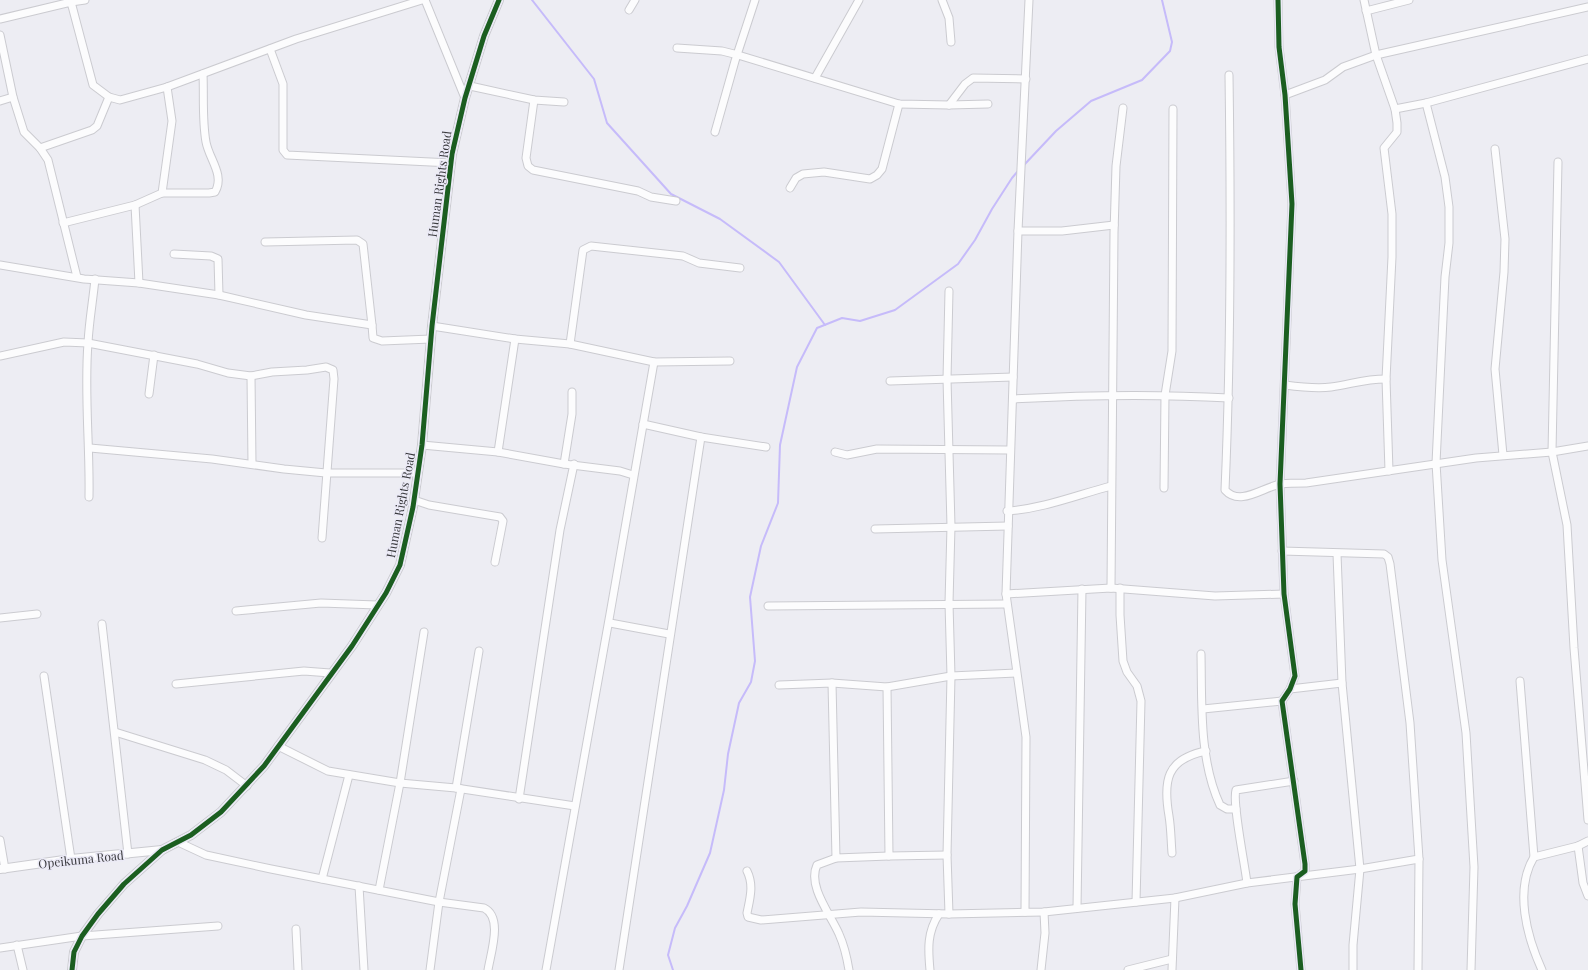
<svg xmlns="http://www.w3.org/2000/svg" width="1588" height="970" viewBox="0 0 1588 970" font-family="'Playfair Display',serif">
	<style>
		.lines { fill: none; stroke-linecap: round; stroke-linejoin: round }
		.stream { stroke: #c6bbfa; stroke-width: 2 }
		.minor-casing { stroke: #cbcbd0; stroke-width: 9 }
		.tertiary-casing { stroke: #cbcbd0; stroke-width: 10 }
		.minor { stroke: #fcfcfd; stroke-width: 7 }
		.tertiary { stroke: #fcfcfd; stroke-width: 8 }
		.cycleway-casing { stroke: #ebeaf6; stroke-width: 8 }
		.cycleway { stroke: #1b5e20; stroke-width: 5 }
		.labels { text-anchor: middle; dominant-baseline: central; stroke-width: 3; stroke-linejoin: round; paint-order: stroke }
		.street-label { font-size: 12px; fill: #3a3a3e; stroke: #ebeaf6 }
	</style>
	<rect width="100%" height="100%" fill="#ededf3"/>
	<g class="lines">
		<!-- stream -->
		<g class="stream">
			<path d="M532 0 594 79 607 123 671 194 720 219 779 262 825 325"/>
			<path d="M1024 165 1056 131 1091 101 1142 80 1170 51 1172 42 1162 0"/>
			<path d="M673 970 668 955 675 928 687 906 710 853 724 790 728 754 739 703 751 682 755 661 750 597 761 546 778 503 780 445 797 367 817 328 842 318 860 321 895 310 958 264 975 240 992 209 1012 178 1018 171"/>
		</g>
		<!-- minor casing -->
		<g class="minor-casing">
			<g id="minor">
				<path d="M425 0 465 98"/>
				<path d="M942 0 949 18 951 42"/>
				<path d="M1278 0 1279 47 1285 95 1292 204 1280 484 1284 594 1295 676 1290 689 1282 701 1305 864V871L1297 877 1295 904 1301 970"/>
				<path d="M1364 0 1376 55 1395 109 1397 123V132L1384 148 1392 214V257L1386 379 1389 471"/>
				<path d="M71 2 85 0"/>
				<path d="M629 10 635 0"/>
				<path d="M1366 11 1409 0"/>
				<path d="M0 19 71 2 93 85 109 97 120 100 167 87 296 39 422 0"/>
				<path d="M0 35 13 97 24 132 40 148 48 160 77 277"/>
				<path d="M677 48 722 51 738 55 899 104 949 105 988 104"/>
				<path d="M270 49 283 84V150L287 155 451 163"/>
				<path d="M1229 75C1231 214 1231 352 1225 490 1240 507 1263 487 1281 484 1289 483 1298 483 1306 483L1476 458 1552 452 1588 446"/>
				<path d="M815 78 859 0"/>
				<path d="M470 86 534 100 564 102"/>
				<path d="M1285 95 1325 80 1343 67 1376 55 1588 7"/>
				<path d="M534 100 526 158 528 166 533 170 638 191 651 197 676 201"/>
				<path d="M0 101 13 97"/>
				<path d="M1426 103 1445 177 1449 207V243L1445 277 1436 463 1442 560 1466 733 1474 867 1471 970"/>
				<path d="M949 105 965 84 973 78 1026 79"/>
				<path d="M1395 109 1426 103 1588 59"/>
				<path d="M715 132 735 61 755 0"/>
				<path d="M40 148 92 130 97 126 109 97"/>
				<path d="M1495 149 1505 239 1504 272 1495 369 1503 455"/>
				<path d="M1558 162 1552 452 1567 525 1574 648 1588 820"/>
				<path d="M790 188 796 178 803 174 824 172 870 179 877 175 882 169 899 104"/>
				<path d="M162 193H209L215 192C225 175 209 159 206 142 202 120 204 96 203 74"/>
				<path d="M135 205 139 283"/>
				<path d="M63 223 135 205 162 193 172 121 167 87"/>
				<path d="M1018 231H1062L1114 225"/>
				<path d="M265 242 357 240 363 244 372 325"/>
				<path d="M174 254 211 256 218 259 219 295"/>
				<path d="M0 265 84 279 139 283 219 295 306 315 372 325 373 338 382 341 431 339"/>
				<path d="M432 326 515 339 570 344 654 362 730 361"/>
				<path d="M570 344 583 250 591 246 683 256 699 263 740 268"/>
				<path d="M0 356 64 342 88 343 197 364 228 373 251 376 272 372 307 370 326 367 333 370 334 379 322 538"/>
				<path d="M251 376 252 464"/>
				<path d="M890 381 1013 377"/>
				<path d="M1285 385C1300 387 1316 389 1331 387 1352 384 1364 379 1386 379"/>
				<path d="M149 394 154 355"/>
				<path d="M1013 399C1085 395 1157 394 1229 398"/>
				<path d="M643 424 701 437 766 447"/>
				<path d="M422 445 498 452 564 464 620 471 633 475"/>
				<path d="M90 448 212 459 284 469 326 473H418"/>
				<path d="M498 452 515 339"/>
				<path d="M835 452 847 455 877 449 1009 450"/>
				<path d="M564 464 572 414V392"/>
				<path d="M1164 488 1165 395 1172 351 1173 109"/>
				<path d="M89 497C90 445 84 394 88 343 89 322 93 300 95 279"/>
				<path d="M414 500 429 505 500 517 503 521 495 562"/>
				<path d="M1007 511C1042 509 1077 495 1111 486"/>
				<path d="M875 529 1008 526"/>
				<path d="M1282 551 1384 554 1388 557 1390 564 1410 723 1419 859 1418 970"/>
				<path d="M1337 554 1342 683 1360 869 1353 945V970"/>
				<path d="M1111 588 1114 233 1116 166 1123 108"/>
				<path d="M1120 588V615L1123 661 1127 672 1137 686 1141 701 1136 902"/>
				<path d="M1006 594 1111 588 1215 596 1284 594"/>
				<path d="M768 606 1006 604"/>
				<path d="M236 611 321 603 377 605"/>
				<path d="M0 618 37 614"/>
				<path d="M610 623 669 634"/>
				<path d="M102 624 128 854"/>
				<path d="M1201 654C1202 703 1199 760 1220 805L1227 809H1236"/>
				<path d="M44 676 71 859"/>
				<path d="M1520 681 1534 857 1578 846 1588 841"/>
				<path d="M832 683 836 858 889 856"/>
				<path d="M176 684 304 671 330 673"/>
				<path d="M779 685 832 683 887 687 951 676 1016 673"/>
				<path d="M887 687 889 856 947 855"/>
				<path d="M1290 689 1342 683"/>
				<path d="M1203 709 1282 701"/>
				<path d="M115 732 205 760 226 770 247 786"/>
				<path d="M278 746 328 771 400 783 456 788 575 806"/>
				<path d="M456 788 479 651"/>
				<path d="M519 799 560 530 574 464"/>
				<path d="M0 840 5 869"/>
				<path d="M178 842 206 855 271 869 439 902 484 908C503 917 491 952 488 970"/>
				<path d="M1578 846 1583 883 1588 896"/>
				<path d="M1172 853C1171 841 1171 828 1169 816 1163 781 1166 759 1206 751"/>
				<path d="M1534 857C1514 890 1527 937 1542 970"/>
				<path d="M836 858 817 865C807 886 831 915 839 934 844 945 847 958 849 970"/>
				<path d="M747 871C754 885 750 898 747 913L748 917 761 920 861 912 949 914 1044 912 1175 898 1247 883 1360 869 1419 859"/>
				<path d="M322 879 349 775"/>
				<path d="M1247 883C1245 865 1232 802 1236 790L1294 781"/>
				<path d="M359 886 364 970"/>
				<path d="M379 890 400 783 424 632"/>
				<path d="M1077 908 1082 589"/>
				<path d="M1025 912 1026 737 1006 594 1018 231 1029 0"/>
				<path d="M949 914 947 855 951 676 949 603 951 526 947 379 949 291"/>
				<path d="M296 929 298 970"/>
				<path d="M17 945 23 970"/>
				<path d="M0 948 82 936 218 926"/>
				<path d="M430 970 439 902 461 789"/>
				<path d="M546 970C583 767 619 565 654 362"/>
				<path d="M619 970 701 437"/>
				<path d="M930 970C928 949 927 932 939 914"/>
				<path d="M1041 970 1045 933 1044 912"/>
				<path d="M1128 970 1172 959"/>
				<path d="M1172 970 1175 898"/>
			</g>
		</g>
		<!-- tertiary casing -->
		<g class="tertiary-casing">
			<g id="tertiary">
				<path d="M0 869 71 859 162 850"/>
				<path d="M72 970 74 952 82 936 98 914 124 884 162 850 191 835 221 812 264 766 352 646 386 593 400 565 413 507 422 445 432 326 452 154 465 98 484 36 499 0"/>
			</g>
		</g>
		<!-- minor -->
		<use href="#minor" class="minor"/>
		<!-- tertiary -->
		<use href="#tertiary" class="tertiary"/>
		<!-- cycleway casing -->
		<g class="cycleway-casing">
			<g id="cycleway">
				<path d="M1278 0 1279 47 1285 95 1292 204 1280 484 1284 594 1295 676 1290 689 1282 701 1305 864V871L1297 877 1295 904 1301 970"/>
				<path d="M72 970 74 952 82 936 98 914 124 884 162 850 191 835 221 812 264 766 352 646 386 593 400 565 413 507 422 445 432 326 452 154 465 98 484 36 499 0"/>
			</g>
		</g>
		<!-- cycleway -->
		<use href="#cycleway" class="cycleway"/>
	</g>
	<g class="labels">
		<!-- street labels -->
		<g class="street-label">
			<text transform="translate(439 184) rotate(-82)">Human Rights Road</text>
			<text transform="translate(400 505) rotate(-79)">Human Rights Road</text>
			<text transform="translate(81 859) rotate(-6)">Opeikuma Road</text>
		</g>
	</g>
</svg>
